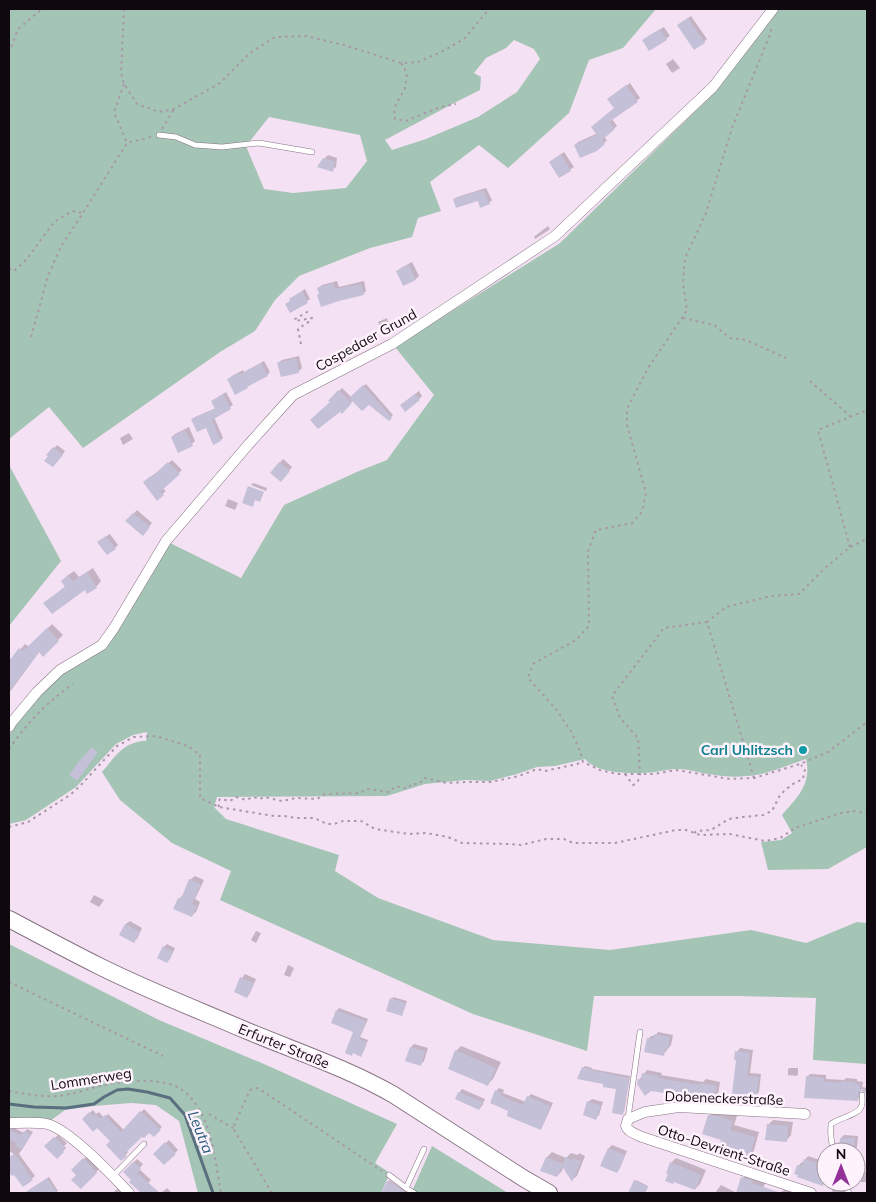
<svg xmlns="http://www.w3.org/2000/svg" width="876" height="1202" viewBox="0 0 876 1202" font-family="Mulish,sans-serif">
	<style>
		.green { fill: #a4c4b5; fill-rule: evenodd }
		.shadow { fill: #0003 }
		.lines { fill: none; stroke-linecap: round; stroke-linejoin: round }
		.stream { stroke: #596e7e; stroke-width: 3 }
		.building { fill: #c4c0d8 }
		.service-casing { stroke: #857383; stroke-width: 6 }
		.minor-casing { stroke: #857383; stroke-width: 11 }
		.primary-casing { stroke: #857383; stroke-width: 18 }
		.path { stroke: #a798a7; stroke-width: 2; stroke-dasharray: 2.5 4; stroke-linecap: butt }
		.service { stroke: #fff; stroke-width: 5 }
		.minor { stroke: #fff; stroke-width: 10 }
		.primary { stroke: #fff; stroke-width: 16 }
		.culture-dot { fill: #0f9aa8; stroke: #fef2fd; stroke-width: 2 }
		.labels { text-anchor: middle; dominant-baseline: central; stroke-width: 5; stroke-linejoin: round; paint-order: stroke }
		.street-label { font-size: 14px; fill: #0f090f; stroke: #fef2fd }
		.culture-label { font-size: 14px; font-weight: bold; fill: #0d838f; stroke: #fef2fd; text-anchor: end }
		.water-label { font-size: 15px; font-style: italic; fill: #255b7b; stroke: #fef2fd }
	</style>
	<rect width="100%" height="100%" fill="#f5e1f4"/>
	<!-- green -->
	<g class="green">
		<path d="M9 9H656L623 48 589 60 569 113 508 168 479 145 430 182 441 211 418 218 412 237 370 248 299 276 275 300 255 331 220 352 83 448 49 407 9 439ZM514 40 534 49 540 59 517 92 478 117 426 139 392 150 385 140 458 101 480 90 481 77 474 73 486 58 506 48ZM269 117 360 135 367 161 346 188 293 193 264 189 246 146Z"/>
		<path d="M779 9H867V847L828 869 768 870 761 842 781 840 792 833 782 815C797 798 812 784 806 759 787 765 767 775 747 776 736 777 726 777 716 775 703 774 690 769 678 769 670 769 662 771 655 772 636 774 598 775 585 759L555 766 537 767 517 774 490 781 466 780 425 784 387 796 217 797 214 807 226 819 339 855 335 871 378 898 493 940 610 950 751 930 806 943 857 922 867 923V1064L813 1060 816 998 738 996H594L587 1051 473 1014 220 900 231 871 172 843 120 800 102 772C115 757 124 741 146 741L147 732 133 735 116 744 76 787 26 820 9 824V735L37 692 102 645 166 541 241 578 284 505 359 471 387 460 434 395 395 347 560 243 717 90Z"/>
		<path d="M9 465 61 561 9 626Z"/>
		<path d="M9 944 159 1020 264 1064 397 1124 375 1163 390 1173 381 1193H198L179 1121 156 1105 131 1103 94 1106 65 1110 50 1121 9 1119Z"/>
		<path d="M432 1146 508 1193H418L413 1189Z"/>
	</g>
	<!-- shadow -->
	<g class="shadow">
		<path d="M691 16 707 39 704 42 682 22Z"/>
		<path d="M664 27 670 36 650 50 647 37Z"/>
		<path d="M673 59 680 68 672 73 666 64Z"/>
		<path d="M630 83 640 98 612 119 617 126 604 137 607 140 604 143 575 145 578 142 598 133 615 108 612 96Z"/>
		<path d="M564 152 574 167 559 177 550 162Z"/>
		<path d="M328 155 337 158 336 167 332 170 324 159Z"/>
		<path d="M486 188 492 200 489 203 479 199 454 200 457 197Z"/>
		<path d="M548 226 550 229 549 230 535 239 534 237 535 236Z"/>
		<path d="M412 262 419 276 416 279 404 284 397 271 401 268Z"/>
		<path d="M337 281 339 287 364 281 366 291 363 294H320L318 288 322 285Z"/>
		<path d="M305 289 310 299 290 312 291 300 290 299Z"/>
		<path d="M387 318 389 325 380 328 378 322Z"/>
		<path d="M299 356 302 368 299 371 278 363 282 360Z"/>
		<path d="M264 361 270 372 267 375 251 384 247 387 228 380 232 376 243 370 244 372Z"/>
		<path d="M366 384 393 415 389 419 369 403 353 400 342 412 340 410 317 414 331 402 330 401 342 388 351 397Z"/>
		<path d="M419 391 422 396 419 399 405 402Z"/>
		<path d="M226 392 233 405 214 417 223 438 221 440 207 426 192 420 195 417 216 408 212 401Z"/>
		<path d="M189 427 195 441 192 444 172 437 175 434Z"/>
		<path d="M129 433 133 439 123 445 120 438Z"/>
		<path d="M57 445 65 451 56 463 48 455Z"/>
		<path d="M283 459 292 467 284 477 271 473Z"/>
		<path d="M172 460 182 470 162 488 166 491 157 499 147 479 153 475 154 476Z"/>
		<path d="M253 483 267 488 266 491 251 485Z"/>
		<path d="M228 499 238 503 235 510 225 506Z"/>
		<path d="M137 510 152 523 143 534 127 521Z"/>
		<path d="M110 534 118 545 115 548 102 539Z"/>
		<path d="M93 568 101 581 96 587 87 592 85 588 45 603 66 586 67 576 74 571 79 577Z"/>
		<path d="M52 624 63 635 43 655 40 651 9 693V663L25 644 29 647Z"/>
		<path d="M195 876 204 880 195 899 200 902 196 912 191 916 175 909 180 898 184 894 190 880Z"/>
		<path d="M94 895 104 900 99 907 90 902Z"/>
		<path d="M130 921 142 928 137 939 133 942 121 935 126 924Z"/>
		<path d="M256 931 261 933 256 943 251 940Z"/>
		<path d="M167 944 175 948 170 959 167 962 164 947Z"/>
		<path d="M288 965 294 968 290 977 284 975Z"/>
		<path d="M245 974 256 979 250 993 247 997 235 992 242 978Z"/>
		<path d="M393 997 407 1001 402 1015 388 1010Z"/>
		<path d="M339 1008 368 1019 360 1037 368 1040 363 1053 361 1055 355 1032 337 1011Z"/>
		<path d="M658 1032 673 1035 671 1045 663 1055 648 1039 651 1036H655Z"/>
		<path d="M414 1044 428 1048 424 1061 421 1064 411 1047Z"/>
		<path d="M461 1046 501 1062 493 1079 488 1084 456 1051Z"/>
		<path d="M740 1048 753 1050 750 1073 761 1074 759 1092 756 1095 737 1059V1052Z"/>
		<path d="M585 1066 592 1068V1069L630 1076 624 1112 622 1113 618 1089 605 1084 583 1068Z"/>
		<path d="M790 1068H798V1074L797 1076 788 1075V1069Z"/>
		<path d="M647 1070 662 1073 661 1075 703 1082 706 1079 720 1082 718 1095 714 1099 639 1080Z"/>
		<path d="M810 1074 826 1075V1079L844 1080 846 1078 857 1079V1081L863 1082 862 1087 867 1088V1094V1092L862 1089 860 1090V1097L857 1100 807 1077Z"/>
		<path d="M499 1088 504 1090 503 1093 526 1102 528 1097 531 1094 553 1103 543 1125 540 1128 510 1111 496 1091Z"/>
		<path d="M462 1089 485 1099 482 1106 479 1109 459 1093Z"/>
		<path d="M592 1099 603 1102 599 1115 596 1118 588 1102Z"/>
		<path d="M144 1109 162 1127 154 1135 149 1131 142 1135 126 1150 128 1152 122 1159 111 1141 97 1126 83 1119 93 1110 96 1114 99 1112 104 1118 108 1114 124 1130Z"/>
		<path d="M714 1111 722 1112 737 1116 734 1125 759 1132 753 1154 748 1159 722 1139 709 1116Z"/>
		<path d="M773 1120 793 1122 791 1135 786 1141 768 1125Z"/>
		<path d="M9 1128 11 1129 14 1128 24 1133 27 1129 33 1132 19 1154 35 1176 23 1185 14 1173 12 1174 9 1169V1158L14 1154 9 1151Z"/>
		<path d="M58 1135 67 1143 64 1146 66 1148 57 1157 46 1146Z"/>
		<path d="M844 1135 858 1136 857 1147 854 1150 841 1138Z"/>
		<path d="M169 1140 178 1150 164 1163 155 1154Z"/>
		<path d="M612 1145 627 1151 620 1168 617 1172 602 1165 609 1148Z"/>
		<path d="M552 1152 566 1158 571 1153 578 1155 579 1153 585 1156 577 1176 572 1180 563 1167 562 1171 557 1176 542 1170 547 1157Z"/>
		<path d="M87 1156 99 1169 81 1188 78 1175 73 1170Z"/>
		<path d="M808 1156 820 1160 818 1166 826 1168V1181L823 1184 796 1174 799 1165 802 1162 804 1163 805 1160Z"/>
		<path d="M676 1158 706 1170 700 1184 695 1189 671 1163Z"/>
		<path d="M137 1159 143 1164 139 1169 151 1180 141 1191 133 1180 124 1172Z"/>
		<path d="M856 1171 867 1172V1182H853H856Z"/>
		<path d="M746 1175 765 1183 762 1193H715L721 1185 737 1193 743 1178Z"/>
		<path d="M49 1177 58 1191 54 1193H35L32 1189Z"/>
		<path d="M389 1180 406 1191 405 1193H382Z"/>
		<path d="M636 1180 648 1186 644 1193H629Z"/>
		<path d="M836 1184H840L846 1187 849 1193H832L833 1187Z"/>
		<path d="M118 1188 123 1193H113Z"/>
		<path d="M167 1188 172 1193H161Z"/>
		<path d="M785 1189 799 1193H780Z"/>
	</g>
	<g class="lines">
		<!-- stream -->
		<path class="stream" d="M9 1104 34 1107 66 1108 94 1104 104 1097 117 1090 128 1089 147 1092 170 1098 185 1115 213 1193"/>
	</g>
	<!-- building -->
	<g class="building">
		<path d="M688 18 705 43 694 50 677 25Z"/>
		<path d="M660 29 667 40 649 51 642 40Z"/>
		<path d="M626 85 638 102 609 122 615 129 602 140 605 144 597 151 580 158 574 145 597 135 591 127 614 108 607 99Z"/>
		<path d="M561 154 571 171 559 178 549 162Z"/>
		<path d="M323 158 335 161 333 172 317 167Z"/>
		<path d="M483 190 490 204 480 208 478 201 456 208 453 199Z"/>
		<path d="M409 265 416 280 403 286 396 271Z"/>
		<path d="M333 283 335 289 361 284 364 295 339 301 321 307 317 295 319 294 317 288Z"/>
		<path d="M302 291 308 303 290 313 285 304 290 301 289 299Z"/>
		<path d="M296 358 299 373 281 377 277 363Z"/>
		<path d="M261 363 268 376 247 387 248 388 235 395 227 379 240 373 241 374Z"/>
		<path d="M363 385 392 418 389 421 369 405 362 411 349 398Z"/>
		<path d="M338 390 352 403 342 414 340 412 318 429 310 420 330 402 328 401Z"/>
		<path d="M223 394 231 409 212 420 221 441 213 445 206 428 197 432 191 419 215 409 211 401Z"/>
		<path d="M415 394 420 400 405 412 400 405Z"/>
		<path d="M185 430 193 446 178 453 171 437Z"/>
		<path d="M53 447 63 455 53 467 44 461 48 456 46 455Z"/>
		<path d="M168 462 180 474 160 492 164 495 157 501 143 482 150 477V478Z"/>
		<path d="M279 462 290 471 281 482 270 473Z"/>
		<path d="M248 486 264 492 260 502 255 500 253 507 242 503Z"/>
		<path d="M133 513 150 527 143 536 125 521Z"/>
		<path d="M106 536 116 549 107 555 97 542Z"/>
		<path d="M87 572 97 588 87 594 85 590 52 614 43 603 65 587 61 581 68 575 73 581Z"/>
		<path d="M47 628 59 641 43 657 39 652 9 692V661L19 648 23 651Z"/>
		<path d="M92 747 98 752 77 781 69 775 80 760Z"/>
		<path d="M189 879 201 884 192 904 197 906 192 917 173 909 178 898 181 899Z"/>
		<path d="M125 924 140 932 134 943 119 935Z"/>
		<path d="M163 946 173 952 167 963 157 958Z"/>
		<path d="M240 977 254 983 247 998 234 992Z"/>
		<path d="M390 998 406 1003 402 1016 386 1011Z"/>
		<path d="M336 1010 366 1021 359 1039 367 1042 361 1057 353 1053 352 1056 345 1053 353 1032 331 1023Z"/>
		<path d="M654 1034 670 1037 668 1049H665L664 1056 644 1052 647 1038 653 1039Z"/>
		<path d="M410 1047 425 1051 421 1066 405 1061Z"/>
		<path d="M455 1050 496 1068 488 1086 448 1069Z"/>
		<path d="M735 1051 750 1053 747 1076 759 1077 756 1096 732 1094 736 1060H734Z"/>
		<path d="M582 1067 592 1069 591 1070 629 1078 623 1115 612 1113 616 1089 603 1087V1084L577 1079Z"/>
		<path d="M642 1073 659 1076 658 1078 700 1085 701 1083 717 1086 714 1100 686 1094 685 1096 651 1091 645 1096 637 1084 638 1079 641 1080Z"/>
		<path d="M806 1076 824 1078 823 1081 841 1083 842 1081 855 1082V1084H860V1090H867V1102L866 1093 862 1091 858 1093V1101L804 1098Z"/>
		<path d="M495 1090 502 1093 501 1096 523 1105 527 1096 550 1106 541 1130 507 1116 508 1111 490 1103Z"/>
		<path d="M458 1092 483 1102 479 1110 455 1099Z"/>
		<path d="M587 1101 601 1106 596 1120 583 1115Z"/>
		<path d="M140 1111 161 1130 154 1137 149 1133 144 1138 142 1137 124 1154 127 1156 121 1161 106 1145 110 1141 97 1128 93 1132 82 1119 89 1112 93 1116 95 1114 101 1119 105 1115 121 1132Z"/>
		<path d="M708 1115 717 1116 733 1121 730 1130 755 1137 749 1160 718 1152 721 1140 702 1134Z"/>
		<path d="M767 1124 788 1126 787 1142 765 1140Z"/>
		<path d="M9 1130 21 1135 24 1131 31 1135 22 1150 15 1145 16 1143 9 1139Z"/>
		<path d="M54 1137 65 1147 62 1150 64 1152 57 1159 44 1146Z"/>
		<path d="M840 1138H855L854 1151H839Z"/>
		<path d="M165 1142 176 1154 164 1165 153 1154Z"/>
		<path d="M608 1148 625 1155 617 1173 600 1166Z"/>
		<path d="M15 1154 33 1180 23 1187 14 1175 12 1176 9 1172V1158Z"/>
		<path d="M546 1157 563 1164 557 1177 540 1171Z"/>
		<path d="M565 1157 572 1160 573 1158 581 1161 572 1182 562 1166Z"/>
		<path d="M83 1158 97 1173 81 1189 71 1180 76 1175 71 1170Z"/>
		<path d="M804 1159 818 1163 816 1169 826 1172V1177L823 1186 797 1177 798 1175 794 1174 797 1165 802 1166Z"/>
		<path d="M133 1162 141 1168 137 1173 160 1193H141L129 1182 131 1180 123 1172Z"/>
		<path d="M670 1162 701 1175 695 1190 674 1182 673 1184 665 1181 668 1174H666Z"/>
		<path d="M741 1177 753 1181 752 1183 778 1192V1193H736Z"/>
		<path d="M47 1178 58 1193H24Z"/>
		<path d="M634 1180 648 1187 645 1193H628Z"/>
		<path d="M387 1181 395 1185 406 1193H381Z"/>
	</g>
	<g class="lines">
		<!-- service casing -->
		<g class="service-casing">
			<g id="service">
				<path d="M159 135 176 137 195 145 222 147 259 143 312 152"/>
				<path d="M628 1118 640 1032"/>
				<path d="M834 1152C831 1142 830 1133 831 1124 839 1118 858 1115 861 1107 863 1104 862 1098 862 1095"/>
				<path d="M389 1175 406 1188"/>
				<path d="M113 1176 144 1144"/>
				<path d="M843 1182 849 1193"/>
				<path d="M414 1193 406 1188 424 1149"/>
			</g>
		</g>
		<!-- minor casing -->
		<g class="minor-casing">
			<g id="minor">
				<path d="M9 727 12 722 37 692 60 670 102 645 114 628 166 541 248 445 293 395 392 344 555 236 713 87 773 9"/>
				<path d="M805 1114 679 1107 645 1112 628 1119 626 1126C628 1132 636 1134 642 1137L811 1193"/>
				<path d="M9 1123C18 1123 39 1122 47 1124 69 1129 113 1176 129 1193"/>
			</g>
		</g>
		<!-- primary casing -->
		<g class="primary-casing">
			<path id="primary" d="M9 919C39 935 69 951 99 966 147 990 196 1009 245 1030 295 1051 347 1068 394 1095L523 1178 549 1193"/>
		</g>
		<!-- path -->
		<g class="path">
			<path d="M124 9 121 72 124 84 137 104 159 112 174 109 220 83 250 53 275 37 306 36 344 45 401 63 418 62 441 52 464 39 489 9"/>
			<path d="M771 29V32L732 128 706 213 685 258 683 283 687 310 682 318 648 368 627 409V425L646 493 642 512 632 523 596 530 588 551 589 626 576 640 533 664 528 678 556 709 572 733 580 751 583 762 600 770 617 774H654L676 770 730 779 754 778 800 764 828 752 867 722"/>
			<path d="M9 53 18 29 42 9"/>
			<path d="M401 63 407 73 405 89 396 104 394 114 395 119 406 121 440 107 456 104"/>
			<path d="M124 84 114 112 127 143"/>
			<path d="M162 129 174 109"/>
			<path d="M9 268 14 271 27 259 54 222 72 211 83 213"/>
			<path d="M683 318 714 325 730 338 746 340 786 358"/>
			<path d="M31 337 48 276 61 246 83 213 127 143 151 137"/>
			<path d="M301 344 298 329 310 321 312 318 295 321V319L307 312 310 309"/>
			<path d="M810 381 851 417"/>
			<path d="M850 547 818 430 867 410"/>
			<path d="M9 749C27 723 47 702 73 684"/>
			<path d="M625 774 633 785 635 784 638 781 640 774 638 738 620 718 612 696 664 628 707 622"/>
			<path d="M754 778 707 622 726 607 771 596 799 594 824 569 850 547 867 539"/>
			<path d="M219 807 218 802 220 799 230 801 236 797 246 800 253 797 260 799 264 797 282 801 296 798 317 799 325 794 360 793 367 789 389 792 396 786 403 788H409L411 784H419L424 778 447 783 467 782H491L519 776 537 769 545 771 577 764 583 762"/>
			<path d="M9 827 28 822 70 795 80 786 117 746 134 737 156 736 188 746 200 755V798L219 807 274 816H284L296 818H314L327 824H334L343 821H361L375 829 409 834 426 833 448 837 462 843 508 844 521 845 546 839H564L573 843H615L676 830H686L700 835 730 834 765 841 780 838 795 828 841 813 855 811 867 814"/>
			<path d="M694 833 697 831 711 830 729 819 743 817 763 815 772 811 780 795 791 785 803 779 805 769 801 765"/>
			<path d="M9 982 163 1056"/>
			<path d="M9 1091C25 1094 41 1097 58 1096 76 1094 92 1087 110 1084 130 1080 163 1078 181 1089 194 1097 202 1113 207 1126 214 1147 217 1171 221 1193"/>
			<path d="M209 1114 233 1128"/>
			<path d="M272 1193 233 1128 250 1090 258 1088 382 1171"/>
		</g>
		<!-- service -->
		<use href="#service" class="service"/>
		<!-- minor -->
		<use href="#minor" class="minor"/>
		<!-- primary -->
		<use href="#primary" class="primary"/>
	</g>
	<!-- markers -->
	<circle class="culture-dot" cx="803" cy="750" r="5"/>
	<g class="labels">
		<!-- street labels -->
		<g class="street-label">
			<text transform="translate(366 340) rotate(-29)">Cospedaer Grund</text>
			<text transform="translate(284 1046) rotate(22)">Erfurter Straße</text>
			<text transform="translate(91 1079) rotate(-9)">Lommerweg</text>
			<text transform="translate(724 1098) rotate(2)">Dobeneckerstraße</text>
			<text transform="translate(724 1150) rotate(18)">Otto-Devrient-Straße</text>
		</g>
		<!-- culture labels -->
		<g class="culture-label">
			<text x="793" y="750">Carl Uhlitzsch</text>
		</g>
		<!-- water labels -->
		<g class="water-label">
			<text transform="translate(201 1132) rotate(68)">Leutra</text>
		</g>
	</g>
	<!-- border -->
	<rect width="876" height="1202" fill="none" stroke="#0f090f" stroke-width="20"/>
	<!-- north arrow -->
	<g transform="translate(841 1167)"><circle r="24" fill="#fef2fd" stroke="#9e959e"/>
	<path d="M0-4L9 19L0 12L-9 19Z" fill="#913199"/>
	<text y="-8" font-size="14" font-weight="bold" text-anchor="middle" fill="#0f090f">N</text>
	</g>
</svg>
